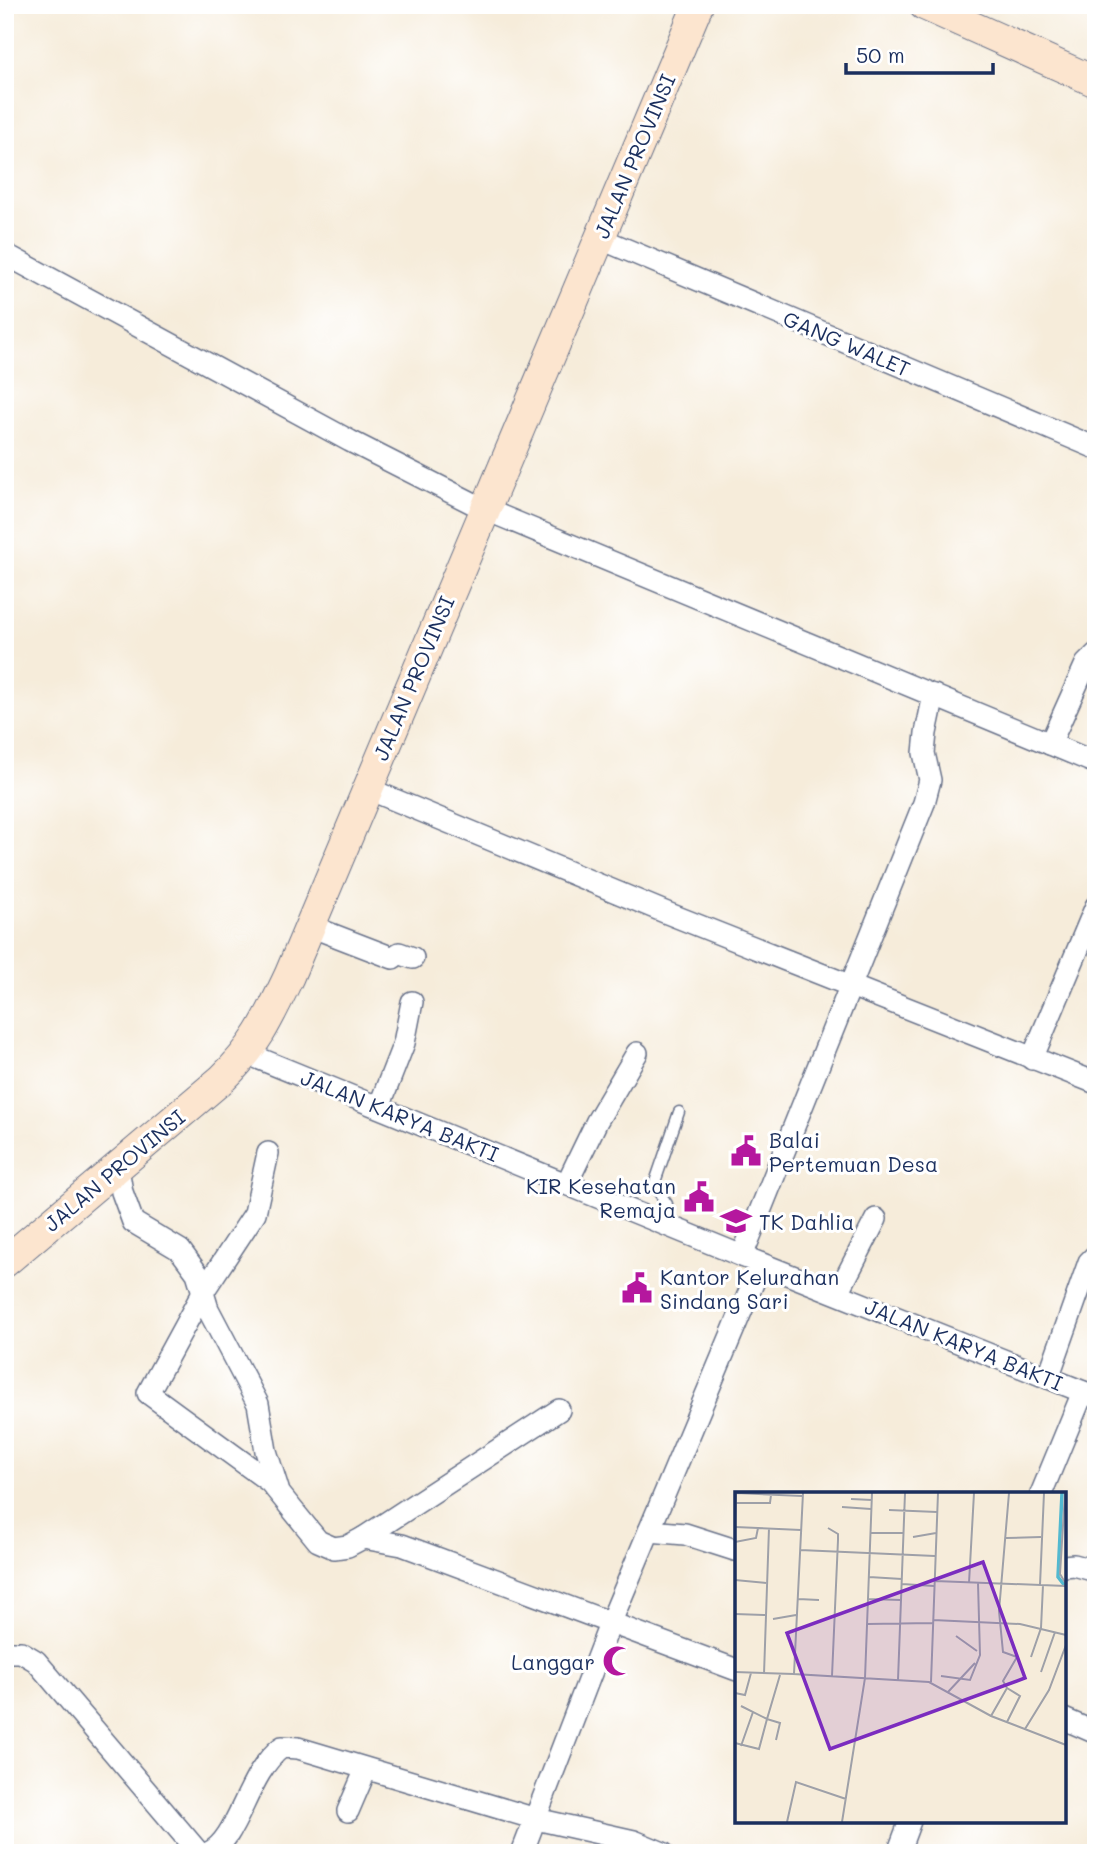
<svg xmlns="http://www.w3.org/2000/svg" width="1101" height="1858" viewBox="0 0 1101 1858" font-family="Mali,sans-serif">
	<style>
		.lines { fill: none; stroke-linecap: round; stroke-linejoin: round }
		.lane-casing { stroke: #687189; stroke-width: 13 }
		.street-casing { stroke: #687189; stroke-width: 24 }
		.secondary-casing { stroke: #687189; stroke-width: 32 }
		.lane { stroke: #fff; stroke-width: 10 }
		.street { stroke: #fff; stroke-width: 21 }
		.secondary { stroke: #fce5cf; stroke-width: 30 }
		.labels { text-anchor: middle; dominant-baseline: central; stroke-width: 6; stroke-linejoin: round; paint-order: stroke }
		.street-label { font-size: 21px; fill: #1b2f5e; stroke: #fff }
		.poi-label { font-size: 21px; fill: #1b2f5e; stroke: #fff; text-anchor: start }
		.inset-river { fill: none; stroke: #52b9d0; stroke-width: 3.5 }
		.inset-road { fill: none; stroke: #9ea0a8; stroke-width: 2 }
		.view { fill: #7b2cbf; fill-opacity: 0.15; stroke: #7b2cbf; stroke-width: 3.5 }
		.inset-edge { fill: none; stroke: #1b2f5e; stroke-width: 3.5 }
	</style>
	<rect width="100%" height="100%" fill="#fff"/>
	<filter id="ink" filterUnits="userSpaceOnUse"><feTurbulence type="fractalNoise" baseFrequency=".0143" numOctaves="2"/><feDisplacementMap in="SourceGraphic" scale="14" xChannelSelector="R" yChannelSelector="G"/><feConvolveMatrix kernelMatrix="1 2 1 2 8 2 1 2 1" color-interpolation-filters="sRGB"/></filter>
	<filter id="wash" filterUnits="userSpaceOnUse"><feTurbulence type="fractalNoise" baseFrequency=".00686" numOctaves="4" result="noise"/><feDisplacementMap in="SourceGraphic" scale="28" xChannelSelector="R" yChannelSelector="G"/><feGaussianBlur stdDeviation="1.57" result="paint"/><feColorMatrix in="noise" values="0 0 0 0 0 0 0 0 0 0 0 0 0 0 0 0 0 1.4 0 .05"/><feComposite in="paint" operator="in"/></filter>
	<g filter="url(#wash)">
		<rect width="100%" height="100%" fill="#f6ecda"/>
	</g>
	<g filter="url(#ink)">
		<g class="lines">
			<!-- lane casing -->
			<g class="lane-casing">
				<path id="lane" d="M661 1223 667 1204 654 1185 679 1112"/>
			</g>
			<!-- street casing -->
			<g class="street-casing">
				<g id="street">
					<path d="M599 238 1096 448"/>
					<path d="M5 254 350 441 484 509 1096 763"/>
					<path d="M1050 744 1086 664 1096 654"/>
					<path d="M366 788 667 913 1096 1083"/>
					<path d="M310 926 393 958 399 953 413 958"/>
					<path d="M248 1054 742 1256 1096 1397"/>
					<path d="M1032 1059 1096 906"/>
					<path d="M379 1107 404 1043 412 1002"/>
					<path d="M268 1153 255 1213 203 1292 148 1393 270 1482 318 1541 334 1548 348 1546 363 1538 402 1545 737 1670"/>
					<path d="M118 1168 122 1192 133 1222 180 1250 197 1273 208 1309 258 1404 266 1451 278 1489"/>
					<path d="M567 1183 597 1121 637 1053"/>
					<path d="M742 1256 924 803 930 780 924 753 926 733 934 695"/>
					<path d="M838 1293 876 1219"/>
					<path d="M1048 1378 1089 1262 1096 1255"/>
					<path d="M1041 1494 1083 1392"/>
					<path d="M649 1531 685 1534 735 1550"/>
					<path d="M363 1538 559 1410"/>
					<path d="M1064 1566 1074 1565 1096 1571"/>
					<path d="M5 1652H21L36 1661 199 1853"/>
					<path d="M1064 1719 1096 1733"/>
					<path d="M348 1811 366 1769"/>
					<path d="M208 1853C239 1840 246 1774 282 1747L298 1748 536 1819 634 1841 663 1853"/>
					<path d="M522 1853 610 1624 761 1264"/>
					<path d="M898 1853 910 1821"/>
				</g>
			</g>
			<!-- secondary casing -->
			<g class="secondary-casing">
				<g id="secondary">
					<path d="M924 5 1096 82"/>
					<path d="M5 1262 222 1079C257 1045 268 1020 289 976L698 5"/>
				</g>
			</g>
			<!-- lane -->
			<use href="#lane" class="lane"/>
			<!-- street -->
			<use href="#street" class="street"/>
			<!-- secondary -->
			<use href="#secondary" class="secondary"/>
		</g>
	</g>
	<!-- icons -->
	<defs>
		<g id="civic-bare" transform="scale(2.415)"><path d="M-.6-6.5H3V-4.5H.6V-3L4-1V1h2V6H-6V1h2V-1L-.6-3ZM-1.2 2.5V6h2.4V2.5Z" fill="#b5179e" stroke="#fff" stroke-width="2.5" paint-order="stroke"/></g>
		<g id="school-bare" transform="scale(2.415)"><path d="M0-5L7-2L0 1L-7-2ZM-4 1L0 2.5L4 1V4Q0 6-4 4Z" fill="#b5179e" stroke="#fff" stroke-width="2.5" paint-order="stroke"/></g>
		<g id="mosque-bare" transform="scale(2.415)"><path d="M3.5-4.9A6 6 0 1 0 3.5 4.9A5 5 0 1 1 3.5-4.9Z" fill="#b5179e" stroke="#fff" stroke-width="2.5" paint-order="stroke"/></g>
	</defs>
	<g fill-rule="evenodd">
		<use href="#civic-bare" x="746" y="1151"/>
		<use href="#civic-bare" x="699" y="1197"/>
		<use href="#school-bare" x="736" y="1221"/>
		<use href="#civic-bare" x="637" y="1288"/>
		<use href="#mosque-bare" x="618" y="1661"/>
	</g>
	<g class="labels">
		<!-- street labels -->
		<g class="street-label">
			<text transform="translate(634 156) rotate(-67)">JALAN PROVINSI</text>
			<text transform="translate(847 343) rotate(23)">GANG WALET</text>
			<text transform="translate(413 678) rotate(-67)">JALAN PROVINSI</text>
			<text transform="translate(400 1115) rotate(22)">JALAN KARYA BAKTI</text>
			<text transform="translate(114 1170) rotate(-40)">JALAN PROVINSI</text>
			<text transform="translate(964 1344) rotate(22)">JALAN KARYA BAKTI</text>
		</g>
		<!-- poi labels -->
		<g class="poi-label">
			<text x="769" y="1139">Balai<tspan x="769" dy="24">Pertemuan Desa</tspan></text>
			<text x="676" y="1185" text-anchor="end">KIR Kesehatan<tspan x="676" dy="24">Remaja</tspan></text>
			<text x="759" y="1221">TK Dahlia</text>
			<text x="660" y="1276">Kantor Kelurahan<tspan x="660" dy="24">Sindang Sari</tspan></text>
			<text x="595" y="1661" text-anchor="end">Langgar</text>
		</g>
	</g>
	<!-- overview -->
	<g transform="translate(735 1492)">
		<rect width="331" height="331" fill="#f6ecda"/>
		<path class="inset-river" d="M327 1 323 85 330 94"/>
		<path class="inset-road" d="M1 1 67 4M68 1 59 182 194 190 256 224 331 253M330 1 325 82 331 92M116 7 137 8M1 11H35L36 3M107 15 136 17M154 18 202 20M0 32 1 1M0 35 66 38M93 36 103 42V48L97 184M135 41H169M178 45 201 41M271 46 306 45M0 50 21 46 23 36M65 58 200 64M134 85 167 87M0 88 31 91M200 89 331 94M234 91 239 1M167 92 199 94M305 93 309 1M63 107 84 108M133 107 166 108M0 122 30 123M38 127 61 123M198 128 285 132 331 143M132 132 198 131M221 144 242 159M296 165 306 136 308 93M0 180 59 182M306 180 320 140M29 182 34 36M206 184 235 188 245 163 243 91M163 188 170 1M196 190 203 1M272 196 285 204 272 230M213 200 240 171M0 201 10 203 16 181M6 214 32 227 45 183M256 224 272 196 268 189 282 165 268 160 264 119 274 1M290 237 314 198 331 153M0 251 24 257 32 227 45 231 41 248M6 254 18 220M52 330 61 290 111 307M107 330 130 186 137 1"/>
		<path class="view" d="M248 70 290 186 95 257 52 141Z"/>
		<rect width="331" height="331" class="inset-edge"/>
	</g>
	<!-- margin -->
	<rect width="1101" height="1858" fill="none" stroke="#fff" stroke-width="28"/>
	<!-- scale -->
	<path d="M846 63v10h147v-10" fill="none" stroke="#1b2f5e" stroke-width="3.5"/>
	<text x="856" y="63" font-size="21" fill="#1b2f5e" stroke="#ffffff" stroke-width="5" paint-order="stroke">50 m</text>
</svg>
